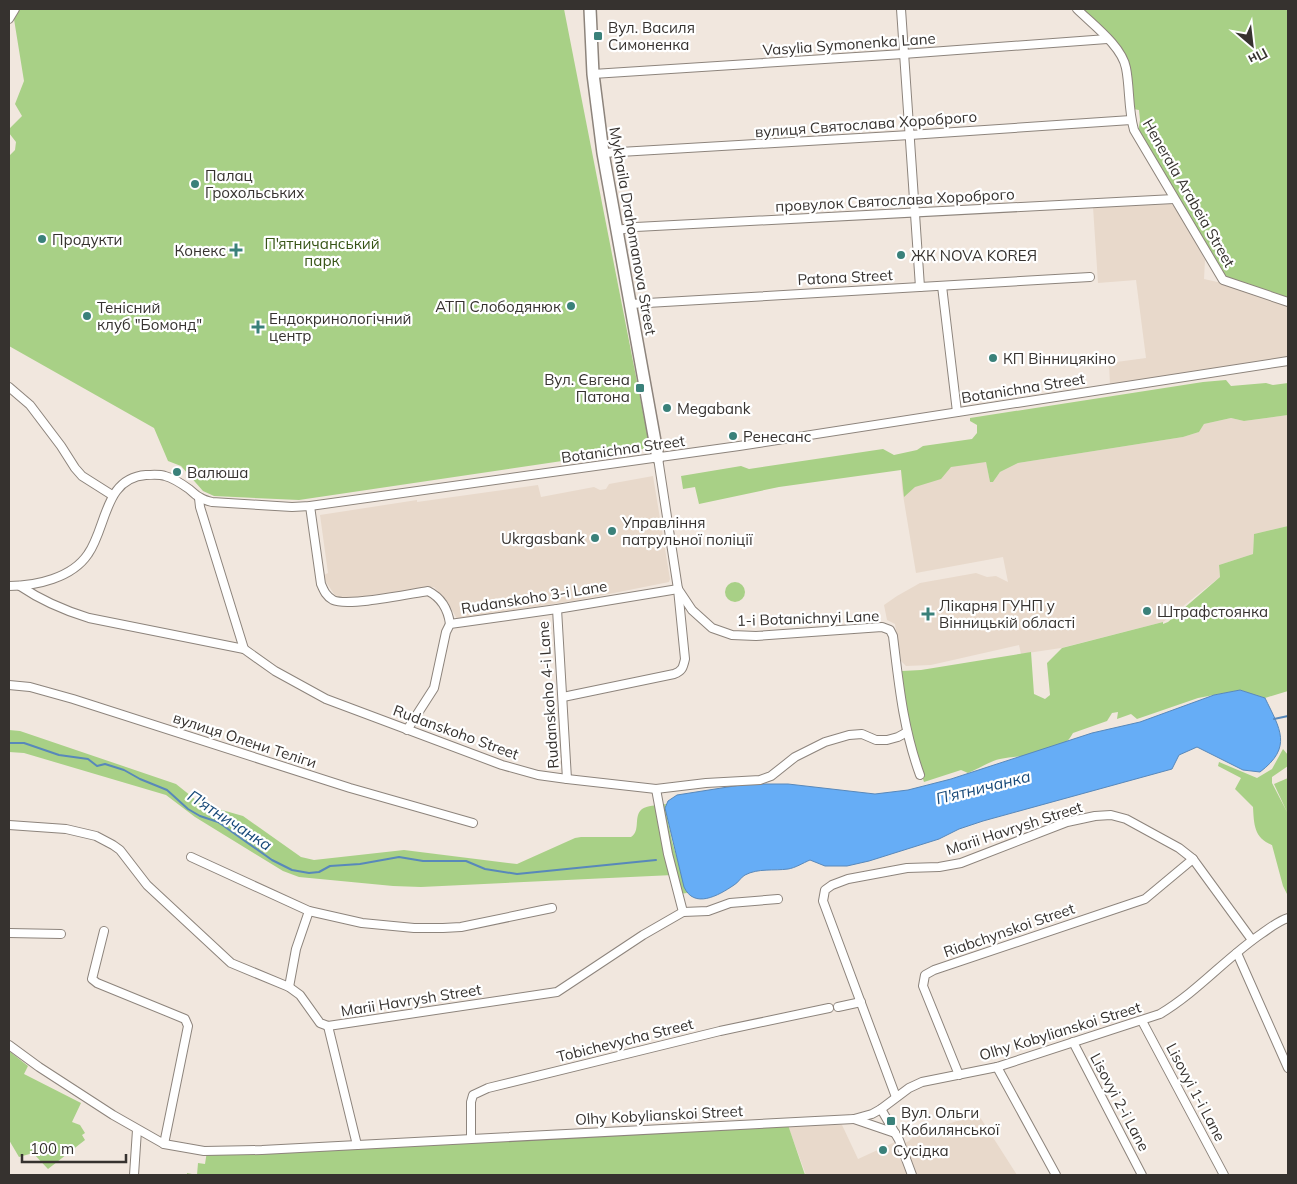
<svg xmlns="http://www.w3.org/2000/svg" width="1297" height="1184" viewBox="0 0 1297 1184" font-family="Mulish,sans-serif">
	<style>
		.built { fill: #e8d9cb }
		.green { fill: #a8d086 }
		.water { fill: #66adf6; stroke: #5888ba }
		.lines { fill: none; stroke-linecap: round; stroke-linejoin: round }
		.stream { stroke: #5888ba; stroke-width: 2 }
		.street-casing { stroke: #8d847c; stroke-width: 10 }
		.secondary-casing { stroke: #8d847c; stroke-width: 14 }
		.street { stroke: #fff; stroke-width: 8 }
		.secondary { stroke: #fff; stroke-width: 11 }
		.poi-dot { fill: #3a817a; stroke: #fff; stroke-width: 2 }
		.labels { text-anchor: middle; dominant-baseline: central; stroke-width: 4.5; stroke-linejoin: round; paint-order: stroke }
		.poi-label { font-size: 15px; fill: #36322f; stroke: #fff; text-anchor: start }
		.street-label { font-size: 15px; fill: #36322f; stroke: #fff }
		.park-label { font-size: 15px; fill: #375416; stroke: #fff }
		.water-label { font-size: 16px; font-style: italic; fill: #174978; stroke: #fff }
	</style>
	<rect width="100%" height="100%" fill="#f1e7de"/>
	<!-- built -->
	<g class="built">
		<path d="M1171 204 1176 208 1205 260 1204 279 1222 283 1288 305V358L1110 385 1109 363 1146 358 1136 280 1098 283 1093 207Z"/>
		<path d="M1288 415V526L1254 534 1253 554 1219 565 1220 577 1163 622 1061 648 1021 654 1019 645 931 665 906 666 901 661 895 624 887 620 884 605 897 596 920 583 976 573 987 577 996 576 1008 582 1003 557 916 573 902 489 901 470 985 456 990 482H993L1000 472 1018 463 1183 437 1199 432 1204 424 1231 418 1244 421Z"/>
		<path d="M653 476 670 579 669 582 579 600 457 619 447 601 434 587 349 598 336 597 326 582 324 575 328 573 320 515 417 500V502L538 485 541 497 594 487 600 490 606 489 609 484Z"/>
		<path d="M978 1114 1017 1175H917L905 1143 909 1141 915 1135Z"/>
		<path d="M830 1124 842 1125 858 1159 895 1142 908 1175H806L788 1126Z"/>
	</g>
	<!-- green -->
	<g class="green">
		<path d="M15 9H564L650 448 299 500 214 496 203 491 181 466 168 461 154 428 9 346V156L15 150 16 142 9 133V129L22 116 15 104 24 81 13 13Z"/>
		<path d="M1077 9H1288V302L1223 280 1138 133 1140 120 1139 110 1133 109 1122 57Z"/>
		<path d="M1226 380 1231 386 1266 383 1273 385 1288 383V415L1244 421 1231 418 1204 424 1199 432 1183 437 1018 463 1000 472 993 482H990L986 462 951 467 941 479 915 487 904 497 901 470 779 487 699 504 695 487 683 489 681 476 741 466 749 469 883 449 894 455 917 450 923 446 972 439 977 433V425L970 421V418L1203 382Z"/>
		<path d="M1288 526V691L1265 698 1240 690 1198 698 1137 719 1131 714 1117 719 1118 712 1112 713 1107 721 1073 733C1060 758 1024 754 1000 759 990 761 978 769 968 773L961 770 924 782 913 747 905 710 902 671 921 670 1031 652 1034 694 1045 699 1050 695 1047 663 1062 648 1163 622V624L1168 622 1220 577 1219 565 1253 554 1254 534Z"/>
		<circle cx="735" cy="592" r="10"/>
		<path d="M9 730 20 731 176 784 201 804 243 816 301 857 314 860 404 850 517 864 575 838 581 837H631C641 831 633 816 642 809 648 805 659 805 666 804L665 808 672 841 687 893 679 894 673 875 421 887 393 886 299 877 283 871 195 817 166 795 24 753 9 752Z"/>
		<path d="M1283 749 1288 755V766L1272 777V783L1287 812 1274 784 1288 778V896L1283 886 1272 845C1254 838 1254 824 1253 807L1235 789 1241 778 1218 766 1219 762 1257 778 1272 769Z"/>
		<path d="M9 1051 28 1066 24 1074 81 1103 72 1122 80 1125 85 1133 82 1135 85 1140 48 1169 33 1153 19 1157 9 1140Z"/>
		<path d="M787 1122 805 1175H187V1173L197 1175 198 1163 205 1164 207 1151Z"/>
	</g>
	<!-- water -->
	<path class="water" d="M1240 690 1265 698C1280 729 1293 747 1260 772L1243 770 1197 747 1179 755 1172 769 983 821 959 829 939 839 869 861 847 866H825L810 860C803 863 795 868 788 869 774 871 758 868 745 875 741 877 738 883 734 885 718 896 694 909 684 887L665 808 668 801 677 795 747 784H788L875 794 908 790 951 779 1092 733 1140 722 1214 695Z"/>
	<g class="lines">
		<!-- stream -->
		<g class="stream">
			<path d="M1274 719 1288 716"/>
			<path d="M9 743H24L59 755 88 759 97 766 105 764 124 770 140 779 167 790 188 809 200 816 218 822 272 860 292 870 309 873 319 872 330 866 360 864 399 857 423 861H466L485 869 517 874 656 860"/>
		</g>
		<!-- street casing -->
		<g class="street-casing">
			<g id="street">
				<path d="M901 9 920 287"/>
				<path d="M1077 9C1092 24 1122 46 1126 68 1130 88 1128 109 1134 130L1223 280 1288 302"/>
				<path d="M9 19 15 9"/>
				<path d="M593 74 903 54 1107 39"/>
				<path d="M603 153 910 135 1131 120"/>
				<path d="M618 230 636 227 1174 199"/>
				<path d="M942 286 957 412"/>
				<path d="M630 304 1090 277"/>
				<path d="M9 387 30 405 61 446 75 468 82 476 112 495"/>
				<path d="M199 498 200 507 244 649"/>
				<path d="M310 506 321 584C324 591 326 596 333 600 348 607 408 594 428 591 442 598 448 609 450 624"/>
				<path d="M9 586C36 586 72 578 88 554 107 527 104 478 146 475 152 475 159 474 165 476 173 478 182 484 189 489 193 492 196 496 201 498 204 500 208 501 212 502L292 507 310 506 739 446 1288 361"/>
				<path d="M20 586C42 601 63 610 89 618L244 649 275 671 326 699 502 765 538 775 567 779 656 789 706 783 760 780 771 776 795 757 825 742 849 735 862 734 876 740H887L898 737 907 732"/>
				<path d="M678 589 692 610 712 628 732 635 756 636 882 627 890 630 893 636C899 685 903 728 920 775"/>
				<path d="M557 609 567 779"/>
				<path d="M9 685 30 687 73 699 350 788 473 823"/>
				<path d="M563 697 674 674C682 671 683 668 685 659L678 589 658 458"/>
				<path d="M407 730 434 688 446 632 450 624 557 609 678 589"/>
				<path d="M656 789 668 854 683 912"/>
				<path d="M9 825 66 829 96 836 113 845 120 850 147 885 231 963 289 987 300 995 320 1023 328 1026 557 992 643 935 683 912 708 911 730 903 778 899"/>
				<path d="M191 857 309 911 362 923 414 928H443L461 927 552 908"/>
				<path d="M104 931 92 979 97 983 185 1019 188 1026 164 1144"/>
				<path d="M9 933 61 934"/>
				<path d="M1237 953 1288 1068"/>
				<path d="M289 987 296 949 309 911"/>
				<path d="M838 1007 861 1002"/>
				<path d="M1142 1021 1224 1175"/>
				<path d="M328 1026 357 1145"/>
				<path d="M1073 1042 1142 1175"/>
				<path d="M9 1045 39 1067 113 1115 164 1144 204 1151 262 1150 854 1119 872 1114 881 1109 909 1088 922 1082 997 1067 1160 1014C1197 992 1226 958 1261 934 1270 928 1278 921 1288 918"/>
				<path d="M997 1067 1056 1175"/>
				<path d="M959 1075 923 986 925 975 934 970 1145 899 1193 859"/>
				<path d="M896 1097 823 901 825 890 832 885 848 879 907 868 939 867 961 863 1067 822 1095 816 1111 815 1126 819 1179 848 1193 859 1252 940"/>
				<path d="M881 1109 899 1140 912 1175"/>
				<path d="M854 1119 895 1133"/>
				<path d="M471 1138V1102L473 1095 488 1088 720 1031 829 1008"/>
				<path d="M134 1175 137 1130"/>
			</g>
		</g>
		<!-- secondary casing -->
		<g class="secondary-casing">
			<path id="secondary" d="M590 9 593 74 603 153 658 458"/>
		</g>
		<!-- street -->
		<use href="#street" class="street"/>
		<!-- secondary -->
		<use href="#secondary" class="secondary"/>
	</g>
	<!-- markers -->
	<g class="poi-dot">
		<rect x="593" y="31" width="10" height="10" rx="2.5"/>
		<circle cx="195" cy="184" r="5"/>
		<circle cx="42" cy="239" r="5"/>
		<path d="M233.5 242.5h5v5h5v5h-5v5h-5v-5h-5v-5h5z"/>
		<circle cx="901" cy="255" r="5"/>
		<circle cx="571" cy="306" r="5"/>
		<circle cx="87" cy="316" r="5"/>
		<path d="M255.5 319.5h5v5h5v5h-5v5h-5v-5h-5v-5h5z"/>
		<circle cx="993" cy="358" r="5"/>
		<rect x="635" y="383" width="10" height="10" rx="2.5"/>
		<circle cx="667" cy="408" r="5"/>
		<circle cx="733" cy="436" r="5"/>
		<circle cx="177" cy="472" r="5"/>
		<circle cx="612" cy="531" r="5"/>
		<circle cx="595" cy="538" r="5"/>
		<circle cx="1147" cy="611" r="5"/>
		<path d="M925.5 606.5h5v5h5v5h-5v5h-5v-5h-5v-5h5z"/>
		<rect x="886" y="1116" width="10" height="10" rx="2.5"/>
		<circle cx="883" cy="1150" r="5"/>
	</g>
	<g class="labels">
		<!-- poi labels -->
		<g class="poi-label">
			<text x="608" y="27">Вул. Василя<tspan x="608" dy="17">Симоненка</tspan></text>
			<text x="205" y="175">Палац<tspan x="205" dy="17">Грохольських</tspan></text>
			<text x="52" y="239">Продукти</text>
			<text x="226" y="250" text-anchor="end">Конекс</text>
			<text x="911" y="255">ЖК NOVA KOREЯ</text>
			<text x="561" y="306" text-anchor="end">АТП Слободянюк</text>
			<text x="97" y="307">Тенісний<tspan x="97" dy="17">клуб "Бомонд"</tspan></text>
			<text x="269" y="318">Ендокринологічний<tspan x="269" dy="17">центр</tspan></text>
			<text x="1003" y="358">КП Вінницякіно</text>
			<text x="630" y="379" text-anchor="end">Вул. Євгена<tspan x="630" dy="17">Патона</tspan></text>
			<text x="677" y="408">Megabank</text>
			<text x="743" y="436">Ренесанс</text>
			<text x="187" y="472">Валюша</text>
			<text x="622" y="522">Управління<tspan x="622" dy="17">патрульної поліції</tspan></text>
			<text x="585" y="538" text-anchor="end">Ukrgasbank</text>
			<text x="939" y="605">Лікарня ГУНП у<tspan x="939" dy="17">Вінницькій області</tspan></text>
			<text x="1157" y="611">Штрафстоянка</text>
			<text x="901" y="1112">Вул. Ольги<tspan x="901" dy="17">Кобилянської</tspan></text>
			<text x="893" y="1150">Сусідка</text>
		</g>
		<!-- street labels -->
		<g class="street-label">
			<text transform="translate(849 44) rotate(-4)">Vasylia Symonenka Lane</text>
			<text transform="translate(866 124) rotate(-4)">вулиця Святослава Хороброго</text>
			<text transform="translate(1189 193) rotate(60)">Henerala Arabeia Street</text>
			<text transform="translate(895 200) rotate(-3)">провулок Святослава Хороброго</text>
			<text transform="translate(633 231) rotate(80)">Mykhaila Drahomanova Street</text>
			<text transform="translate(845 277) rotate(-3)">Patona Street</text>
			<text transform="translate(1023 388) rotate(-9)">Botanichna Street</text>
			<text transform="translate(623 449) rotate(-8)">Botanichna Street</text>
			<text transform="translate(534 597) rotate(-9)">Rudanskoho 3-i Lane</text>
			<text transform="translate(808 618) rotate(-2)">1-i Botanichnyi Lane</text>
			<text transform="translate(548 695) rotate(-94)">Rudanskoho 4-i Lane</text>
			<text transform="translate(456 732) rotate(20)">Rudanskoho Street</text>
			<text transform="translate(245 740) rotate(18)">вулиця Олени Теліги</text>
			<text transform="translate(1014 828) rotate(-18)">Marii Havrysh Street</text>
			<text transform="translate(1009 930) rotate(-19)">Riabchynskoi Street</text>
			<text transform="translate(411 1000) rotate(-9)">Marii Havrysh Street</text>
			<text transform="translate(1060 1031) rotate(-17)">Olhy Kobylianskoi Street</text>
			<text transform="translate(625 1040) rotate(-14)">Tobichevycha Street</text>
			<text transform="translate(1196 1092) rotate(62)">Lisovyi 1-i Lane</text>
			<text transform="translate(1120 1102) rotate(62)">Lisovyi 2-i Lane</text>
			<text transform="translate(659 1115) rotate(-3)">Olhy Kobylianskoi Street</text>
		</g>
		<!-- park labels -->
		<g class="park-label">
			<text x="322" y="243">П'ятничанський<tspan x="322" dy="17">парк</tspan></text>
		</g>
		<!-- water labels -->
		<g class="water-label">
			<text transform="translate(983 787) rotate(-14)">П'ятничанка</text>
			<text transform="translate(230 820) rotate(33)">П'ятничанка</text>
		</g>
	</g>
	<!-- border -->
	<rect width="1297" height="1184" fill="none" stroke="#36322f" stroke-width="20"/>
	<!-- north arrow -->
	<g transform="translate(1252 45) rotate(152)" stroke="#ffffff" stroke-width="4" paint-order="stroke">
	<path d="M0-4L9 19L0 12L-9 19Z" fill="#36322f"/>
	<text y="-8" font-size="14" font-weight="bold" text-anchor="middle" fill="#36322f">Пн</text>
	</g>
	<!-- scale -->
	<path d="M22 1154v8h104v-8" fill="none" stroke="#36322f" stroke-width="2.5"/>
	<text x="30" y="1154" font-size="15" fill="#36322f" stroke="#ffffff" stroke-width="4" paint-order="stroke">100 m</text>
</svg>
